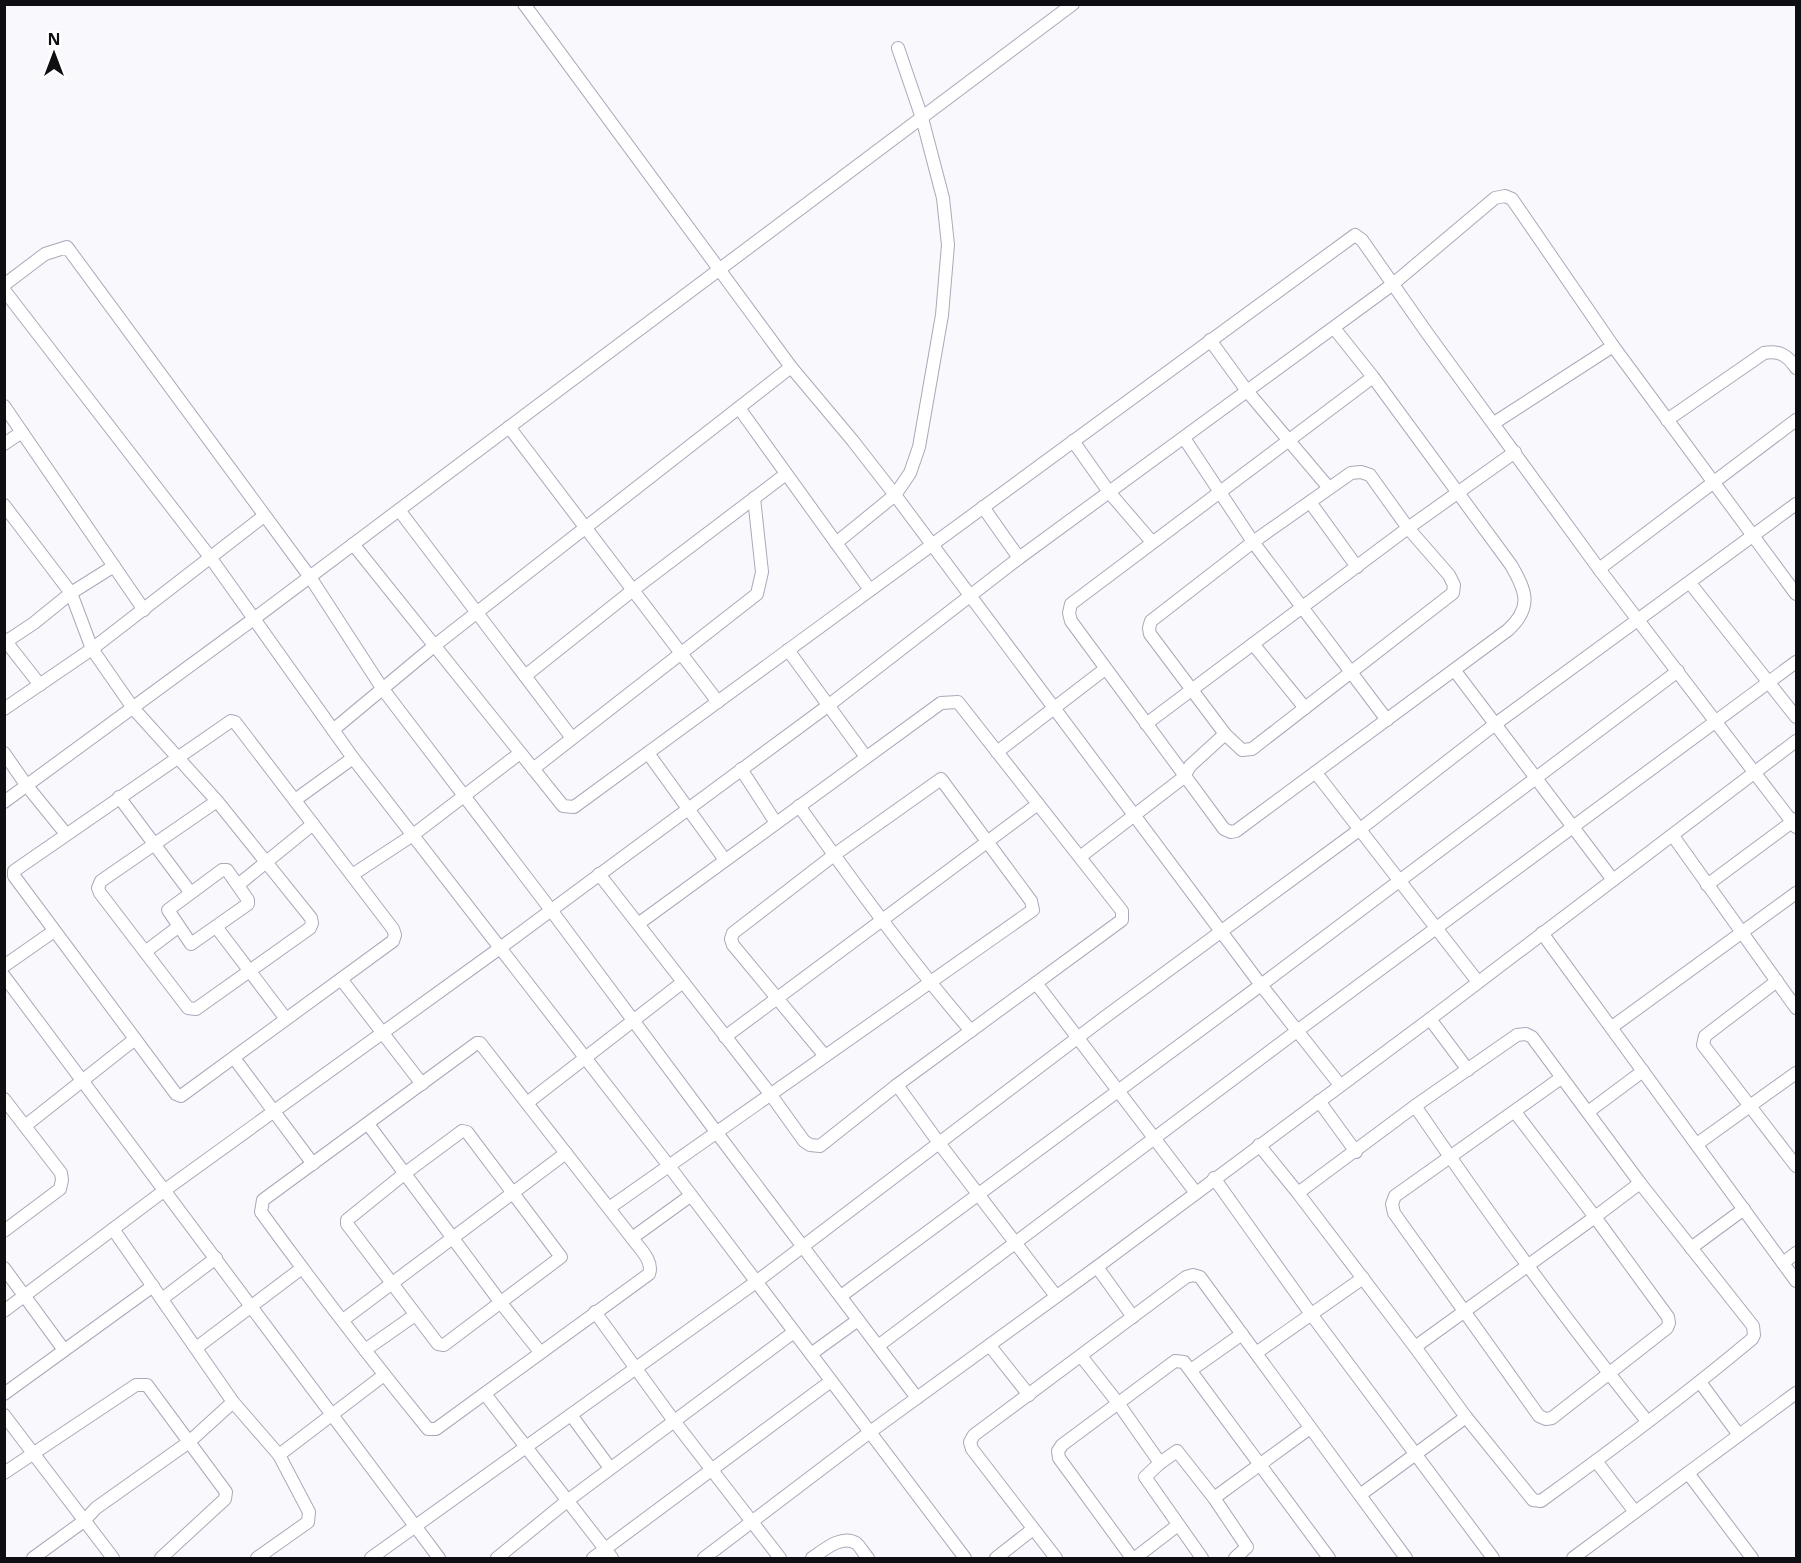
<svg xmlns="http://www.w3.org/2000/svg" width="1801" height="1563" viewBox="0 0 1801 1563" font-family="'Noto Sans',sans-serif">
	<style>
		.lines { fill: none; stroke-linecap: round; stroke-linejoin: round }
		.minor-casing { stroke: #a9a9ba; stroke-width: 14 }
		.minor { stroke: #fff; stroke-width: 12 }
	</style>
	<rect width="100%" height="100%" fill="#f9f8fc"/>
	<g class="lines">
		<!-- minor casing -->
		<g class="minor-casing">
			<g id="minor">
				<path d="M524 4 791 367 853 441 895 495 1261 985 1340 1085"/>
				<path d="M4 285 45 254 67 247 310 577 382 688 551 910 717 1133 917 1398"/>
				<path d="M4 290 210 557 353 758 669 1166 965 1558"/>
				<path d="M1334 328 1373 377 1511 565C1526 591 1533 607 1508 630L1236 831 1231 832 1224 829 1071 621 1069 613 1071 604 1373 377"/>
				<path d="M1210 340 1247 391 1329 488"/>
				<path d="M4 406 144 610"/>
				<path d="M739 408 870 590"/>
				<path d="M1667 420 1764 353C1780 350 1788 356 1796 368"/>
				<path d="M1494 423 1613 346"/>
				<path d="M509 427 718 702"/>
				<path d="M1184 438 1253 542 1387 720"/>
				<path d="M1073 441 1109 492 1152 542"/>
				<path d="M4 444 22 432"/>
				<path d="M1361 472 1370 475 1408 528 1449 575 1454 585 1453 593 1252 749 1242 750 1225 734 1150 634 1149 628 1151 621 1253 542 1351 473Z"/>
				<path d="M1310 502 1357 567"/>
				<path d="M4 505 71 593 92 649 133 708 217 801 311 918 312 923 310 928 196 1009 188 1008 100 893 98 888 101 881 217 801"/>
				<path d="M983 507 1019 558"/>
				<path d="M399 510 572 738"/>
				<path d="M836 543 895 495 910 473 919 447 942 315 948 245 943 198 922 118 898 48"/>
				<path d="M353 544 563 806 574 807 1355 235 1362 240 1427 333 1599 569 1796 827"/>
				<path d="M1599 569 1796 420"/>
				<path d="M1690 583 1796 717"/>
				<path d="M4 639 40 685"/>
				<path d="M4 643 34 623 71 593 114 566"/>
				<path d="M1253 644 1305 708"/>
				<path d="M788 650 866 757"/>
				<path d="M1455 671 1613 880"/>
				<path d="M525 676 633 590 786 474"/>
				<path d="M4 709 92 649 264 516"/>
				<path d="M231 721 235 722 393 929 395 935 393 941 181 1096 176 1094 14 876V871Z"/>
				<path d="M1146 724 1408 528 1515 452"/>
				<path d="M333 730 434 646 791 367"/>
				<path d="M997 752 1105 669"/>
				<path d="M4 753 27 786 66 834"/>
				<path d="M648 753 725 860"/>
				<path d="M533 769 757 594 762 572 754 498"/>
				<path d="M741 769 776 823"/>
				<path d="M1316 773 1478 982"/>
				<path d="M119 797 190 892"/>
				<path d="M295 800 353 758"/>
				<path d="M4 802 255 618 1073 4"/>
				<path d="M799 806C854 883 909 959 971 1031"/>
				<path d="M1673 836 1796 1008"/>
				<path d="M1080 857 1184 777 1190 766 1225 734"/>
				<path d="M222 870H227L248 900V904L191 944 168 910Z"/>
				<path d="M599 874 771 1095 804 1141 810 1145 820 1146 897 1085 1122 920V911L958 702 941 703 638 924"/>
				<path d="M352 875 413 835 520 753"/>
				<path d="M238 885 313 824"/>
				<path d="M1707 885 1796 819"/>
				<path d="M217 928 286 1019"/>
				<path d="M1542 933 1796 1281"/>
				<path d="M145 952 178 927"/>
				<path d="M4 966 54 931"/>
				<path d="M4 976 439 1558"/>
				<path d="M341 979 422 1084"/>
				<path d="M1777 981 1705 1036 1703 1045 1796 1166"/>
				<path d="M1036 983 1196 1193"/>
				<path d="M1430 1019 1468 1070"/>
				<path d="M1612 1027 1796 893"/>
				<path d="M725 1037 1038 804"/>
				<path d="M477 1043H480L632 1238C639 1248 654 1261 649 1274L436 1429H428C370 1358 315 1286 261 1212L263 1200Z"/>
				<path d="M234 1058 313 1164"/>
				<path d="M897 1085 939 1143 1056 1296"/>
				<path d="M4 1099 61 1173 62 1180 60 1189 4 1231"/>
				<path d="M1319 1101 1356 1152"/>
				<path d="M527 1103 683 982"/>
				<path d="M1415 1106C1489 1214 1565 1320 1647 1421"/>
				<path d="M1515 1112 1595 1217 1640 1183"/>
				<path d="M1588 1112 1643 1071"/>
				<path d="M368 1124 501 1303 540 1352"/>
				<path d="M25 1126 135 1039"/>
				<path d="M462 1131 467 1132 561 1257 444 1345 438 1344 347 1224V1220L404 1174Z"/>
				<path d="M1697 1144 1796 1073"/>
				<path d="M1259 1145 1298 1193 1415 1347 1466 1417 1533 1500 1541 1501C1613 1449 1684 1396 1752 1339L1754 1335 1753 1326 1640 1183 1532 1037 1526 1034 1517 1035 1415 1106 1298 1193"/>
				<path d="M1214 1178 1311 1314 1493 1558"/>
				<path d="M609 1208 1033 910 1031 901 941 779 834 855 733 933 731 939 733 945 825 1056"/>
				<path d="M113 1229 233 1402 279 1455 309 1512 308 1522 257 1558"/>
				<path d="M632 1238 690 1196"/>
				<path d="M1691 1248 1744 1209"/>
				<path d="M1783 1263 1796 1253"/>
				<path d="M1097 1267 1133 1317"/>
				<path d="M4 1268 64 1350"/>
				<path d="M841 1296 1261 985 1678 671"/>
				<path d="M162 1299 216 1258"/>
				<path d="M4 1311 165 1190 500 948 829 705 1019 558 1393 284 1495 198 1505 196 1512 199 1613 346 1796 594"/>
				<path d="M595 1312 674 1421 780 1558"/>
				<path d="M343 1320 566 1153"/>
				<path d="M878 1346 1297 1031 1796 662"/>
				<path d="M990 1346 1029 1395"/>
				<path d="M1415 1347 1595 1217 1668 1317 1669 1323 1667 1328 1552 1418 1546 1419 1539 1416 1394 1213 1392 1204 1395 1196 1561 1078"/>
				<path d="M196 1348 302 1268"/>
				<path d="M365 1350 415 1315"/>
				<path d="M1256 1353 1363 1278"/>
				<path d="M811 1354 858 1320"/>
				<path d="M1081 1356 1118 1403 1160 1463"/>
				<path d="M1191 1370 1242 1334"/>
				<path d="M1700 1382 1739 1435"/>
				<path d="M4 1394 153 1286"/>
				<path d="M485 1394 612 1558"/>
				<path d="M4 1415 113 1558"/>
				<path d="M571 1415 610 1468"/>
				<path d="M279 1455 384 1375"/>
				<path d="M1596 1461 1635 1512"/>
				<path d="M4 1473 136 1385H147L226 1492 225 1499 161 1558"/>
				<path d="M1688 1473 1752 1558"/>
				<path d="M1360 1495 1466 1417"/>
				<path d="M1214 1498 1310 1428"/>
				<path d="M33 1558 84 1521 96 1508 189 1442 233 1402"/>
				<path d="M371 1558 756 1282 1105 1017 1359 830 1494 725 1796 504"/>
				<path d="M497 1558 567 1501 794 1332"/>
				<path d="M593 1558 831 1381"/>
				<path d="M704 1558 870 1432 1097 1267 1430 1019 1796 741"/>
				<path d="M812 1558C823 1551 841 1534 856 1543 860 1546 864 1554 868 1558"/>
				<path d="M996 1558 1033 1529"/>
				<path d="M1056 1558 972 1449 970 1442 974 1435 1186 1277 1193 1275 1200 1277 1406 1558"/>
				<path d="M1132 1558 1059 1458 1058 1451 1062 1445 1175 1361 1184 1362 1329 1558"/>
				<path d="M1135 1558 1178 1525"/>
				<path d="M1202 1558 1145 1477 1160 1463 1177 1451 1214 1498 1247 1547 1235 1558"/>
				<path d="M1573 1558 1796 1393"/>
			</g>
		</g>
		<!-- minor -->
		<use href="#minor" class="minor"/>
	</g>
	<!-- border -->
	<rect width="1801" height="1563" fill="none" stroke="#0e0e13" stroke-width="12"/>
	<!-- north arrow -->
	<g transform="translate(54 54)" stroke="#ffffff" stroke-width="4.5" paint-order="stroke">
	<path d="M0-4.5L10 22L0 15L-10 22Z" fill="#0e0e13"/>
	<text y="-9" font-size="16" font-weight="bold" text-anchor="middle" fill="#0e0e13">N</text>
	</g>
</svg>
